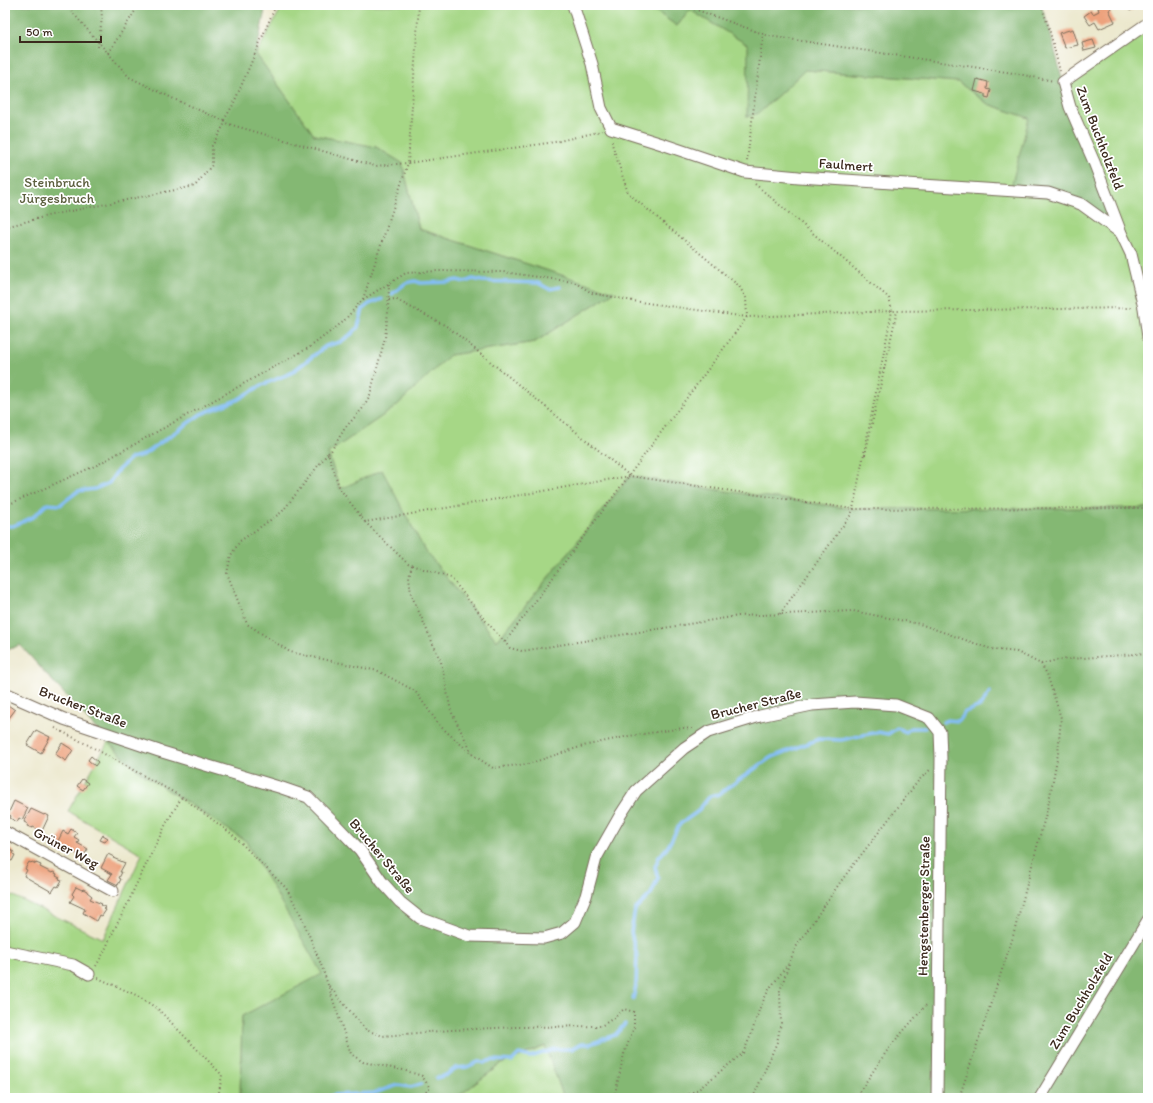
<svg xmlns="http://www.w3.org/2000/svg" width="1153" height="1103" viewBox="0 0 1153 1103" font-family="Itim,sans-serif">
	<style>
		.green { fill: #a6d786; stroke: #708052 }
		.forest { fill: #84b873; stroke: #607148 }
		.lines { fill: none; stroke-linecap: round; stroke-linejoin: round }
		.stream { stroke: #83bdf4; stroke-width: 3.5 }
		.building { fill: #eda27d }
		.street-casing { stroke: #796c5b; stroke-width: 13 }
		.path { stroke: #796c5b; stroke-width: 2; stroke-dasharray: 1 3; stroke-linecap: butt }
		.street { stroke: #fff; stroke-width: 11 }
		.labels { text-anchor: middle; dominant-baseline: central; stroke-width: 3.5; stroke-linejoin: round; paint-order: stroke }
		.street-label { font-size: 14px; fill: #3b2a1e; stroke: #fff }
		.park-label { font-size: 14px; fill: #5b5e3d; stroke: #fff }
	</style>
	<rect width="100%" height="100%" fill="#fff"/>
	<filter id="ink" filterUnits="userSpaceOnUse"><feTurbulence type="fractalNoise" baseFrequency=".025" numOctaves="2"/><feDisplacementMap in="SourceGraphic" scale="8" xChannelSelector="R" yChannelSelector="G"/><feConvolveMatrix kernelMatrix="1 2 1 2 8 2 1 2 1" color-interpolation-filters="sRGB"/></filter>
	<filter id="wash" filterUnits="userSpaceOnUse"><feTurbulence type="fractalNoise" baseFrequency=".012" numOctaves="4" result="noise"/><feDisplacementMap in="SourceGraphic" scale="16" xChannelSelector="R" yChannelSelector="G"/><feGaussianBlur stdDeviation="0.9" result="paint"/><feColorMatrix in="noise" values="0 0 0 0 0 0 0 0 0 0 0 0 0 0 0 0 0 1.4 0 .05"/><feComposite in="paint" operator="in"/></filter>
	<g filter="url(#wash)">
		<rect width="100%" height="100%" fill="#ece8cd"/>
		<!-- green -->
		<g class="green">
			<path d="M283 5H647L677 26 690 10 748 45 759 113 805 70 958 82 988 104 1029 118 1063 82 1148 23V508L853 509 704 488 630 476 497 641 424 549 382 471 340 489 328 453 394 408 450 355 535 342 614 292 419 229 402 163 376 147 314 135 256 54Z"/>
			<path d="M108 742 140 772 246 841 323 974 242 1016 240 1098H17L14 1096 12 1098H5V892L103 939 142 854 68 811Z"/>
			<path d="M546 1046 564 1098H456L501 1064Z"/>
		</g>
		<!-- forest -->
		<g class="forest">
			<path d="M5 5H266L256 54 314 135 376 147 402 163 419 229 614 292 535 342 450 355 394 408 328 453 340 489 382 470 424 549 497 641 630 476 704 488 853 509 1148 508V1098H564L545 1046 501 1064 456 1098H240L242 1016 322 974 246 841 140 772 108 742 20 645 5 651Z"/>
			<path d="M647 5H1041L1049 28 1063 82 1121 233 1081 204 1010 191 1029 118 988 104 958 82 805 70 759 113 747 117 748 45 690 10 677 26Z"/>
		</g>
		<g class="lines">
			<!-- stream -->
			<g class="stream">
				<path d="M392 294 406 283 415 281 421 283 448 282 457 280 465 282 473 279 482 281 538 283 549 289 560 287"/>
				<path d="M5 526H13L33 517 47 504 60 505 78 491 95 489 109 483 117 471 131 458 143 455 201 414 237 400 262 385 291 373 326 346 340 342 353 333 358 327 363 309 369 304 382 299"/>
				<path d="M943 722 947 720 958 721 965 712 980 706 990 692"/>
				<path d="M633 999 636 985 637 956 631 932 635 910 651 894 658 878 655 867 659 857 667 848 680 824 697 812 710 796 719 794 770 758 819 739 841 740 877 732 888 734 897 728 906 732 911 728H925"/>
				<path d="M436 1078 446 1075 456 1068 467 1067 478 1062H486L492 1060 512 1061 519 1054 530 1057 556 1049H572L581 1044H590L615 1035 625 1024"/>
				<path d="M326 1098 333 1095 374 1093 398 1085 411 1087 421 1084"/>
			</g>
		</g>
		<g id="blocks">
			<!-- building -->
			<g class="building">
				<path d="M1104 5H1109L1111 9 1109 10 1115 22 1099 29 1095 22 1090 25 1084 16 1091 11 1093 14 1099 11 1098 8Z"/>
				<path d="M1126 5H1139L1130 11Z"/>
				<path d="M1073 29 1078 45 1065 48 1059 33Z"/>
				<path d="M1093 40 1096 48 1084 51 1082 43Z"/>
				<path d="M977 79 988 82 987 89 991 90 989 98 985 97V94L974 91Z"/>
				<path d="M5 703 15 710 6 722 5 721Z"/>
				<path d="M36 730 50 737 41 753 27 745Z"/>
				<path d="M62 743 73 750 66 761 55 754Z"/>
				<path d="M91 756 98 762 95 766 88 760Z"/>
				<path d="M82 779 88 783 83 790 77 786Z"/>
				<path d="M14 801 28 808 22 820 19 818 17 822 10 818 11 816 8 814Z"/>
				<path d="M31 809 44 815 45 814 49 816 41 833 36 830 37 829 33 827 32 828 27 826 28 824 24 822Z"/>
				<path d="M71 829 77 833 74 837 79 840 77 843 88 849 83 857 73 852 72 854 56 845 63 831 68 834Z"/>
				<path d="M103 835 108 838 105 842 100 840Z"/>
				<path d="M6 846 11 849 10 850 14 852 13 854 15 855 12 861 9 860 6 866 5 865V848Z"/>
				<path d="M108 854 114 857 113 858 125 863 120 872H122L119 878 121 879 118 885 108 880 112 874 101 868Z"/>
				<path d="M29 862 31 863 32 862 36 864V863L41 865 40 867 52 873 53 872 57 874 56 876 60 878 59 879 62 880 58 887 56 886 52 892 24 876 27 870 25 869Z"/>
				<path d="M76 887 82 890 83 889 87 891V892L92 896 90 899 102 904 101 905 105 907 104 909 106 910 102 916 100 915 97 921 83 913 85 909 70 902 74 896 72 894Z"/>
			</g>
		</g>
	</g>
	<g filter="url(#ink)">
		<use href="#blocks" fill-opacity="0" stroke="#796c5b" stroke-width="1"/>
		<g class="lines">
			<!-- street casing -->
			<g class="street-casing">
				<g id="street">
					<path d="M573 5 592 64 601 108 611 128 662 144 745 172 799 177 1048 193 1081 204 1121 233 1131 254 1144 308 1148 337"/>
					<path d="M1121 233 1094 162 1070 107 1063 82 1148 23"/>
					<path d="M5 693 64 719 159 751 282 788 308 797 334 823 360 850 382 882 400 902 420 918 469 936 544 938 562 933 575 922 586 896 596 858 621 814 636 791 684 748 708 732 760 716 812 705 855 702 896 705 929 718 940 732 941 758 937 1098"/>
					<path d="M5 832 113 891"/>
					<path d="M5 951 73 965 89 974"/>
					<path d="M1040 1098 1148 920"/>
				</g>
			</g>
			<!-- path -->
			<g class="path">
				<path d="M66 5 129 77 176 100 224 121 225 123 375 166 408 163 555 142 602 131"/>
				<path d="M683 5 769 36 1013 73 1054 81"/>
				<path d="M1041 5 1049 28 1060 71"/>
				<path d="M5 15 7 5"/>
				<path d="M98 47 102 18 101 5"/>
				<path d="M108 53 139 5"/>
				<path d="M224 120 233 105 276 5"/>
				<path d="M747 161 763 34"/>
				<path d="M755 184 889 298 892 311 853 509"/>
				<path d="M5 227 51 215 195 186 212 165V146L225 123"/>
				<path d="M363 299 408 163 419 5"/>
				<path d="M389 300 395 299 448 327 630 476"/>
				<path d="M328 453 331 451 345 428 363 408 370 395 385 338 388 312 389 284"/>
				<path d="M865 455 897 311"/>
				<path d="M5 506 97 465 310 347 343 322 362 300 406 273 438 271 503 272 574 282 592 293 633 301 747 317 746 298 739 286 628 193 612 144V139"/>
				<path d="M365 522 408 564 451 578 485 620 510 648 522 651 738 616 853 611 920 624 991 649 1017 652 1041 664 1047 674 1061 718 1058 754 1048 806 1012 940 959 1098"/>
				<path d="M412 565 409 576 411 594 441 662 451 711 472 753"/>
				<path d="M780 614 850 516 854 508"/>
				<path d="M505 642 747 317 892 311 1133 308"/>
				<path d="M1041 664 1057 660 1148 653"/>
				<path d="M55 728 90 746 182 797 232 834 286 888 300 913 322 967 351 1054 363 1062 403 1070 422 1076 430 1088 420 1098"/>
				<path d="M692 729 684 728 629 736 583 746 528 764 493 768 473 755 440 726 415 691 378 671 290 652 247 624 227 573 231 555 240 541 282 512 328 453 340 489 365 522 630 476 853 509 1148 508"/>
				<path d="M96 966 104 952 115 928 129 901 134 889 167 822 182 797"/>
				<path d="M98 978 136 995 158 1009 222 1075 218 1098"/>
				<path d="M329 986 366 1030 383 1036 451 1030 517 1027 601 1026 614 1018 624 1009 634 1012V1027L624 1054 614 1098"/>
				<path d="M682 1098 700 1088 743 1053 751 1035 759 1010 768 991 788 964"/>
				<path d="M753 1098 777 1042 781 1023 780 991 790 961 796 947 841 881 919 780 931 769"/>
				<path d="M855 1098 891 1045 928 1003"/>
			</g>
			<!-- street -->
			<use href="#street" class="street"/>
		</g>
	</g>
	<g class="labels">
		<!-- street labels -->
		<g class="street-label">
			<text transform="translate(1100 138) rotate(69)">Zum Buchholzfeld</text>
			<text transform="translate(846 165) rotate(4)">Faulmert</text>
			<text transform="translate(756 704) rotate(-14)">Brucher Straße</text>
			<text transform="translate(83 707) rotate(21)">Brucher Straße</text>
			<text transform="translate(66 848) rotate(28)">Grüner Weg</text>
			<text transform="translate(382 856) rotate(50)">Brucher Straße</text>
			<text transform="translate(924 906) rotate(-89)">Hengstenberger Straße</text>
			<text transform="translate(1081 1001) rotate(-59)">Zum Buchholzfeld</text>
		</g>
		<!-- park labels -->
		<g class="park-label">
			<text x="57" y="182">Steinbruch<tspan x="57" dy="16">Jürgesbruch</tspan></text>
		</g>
	</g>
	<!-- margin -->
	<rect width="1153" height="1103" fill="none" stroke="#fff" stroke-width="20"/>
	<!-- scale -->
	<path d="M20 36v6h81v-6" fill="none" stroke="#3b2a1e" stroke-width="2"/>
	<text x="26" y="36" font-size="12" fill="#3b2a1e" stroke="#ffffff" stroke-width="3" paint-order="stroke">50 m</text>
</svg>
